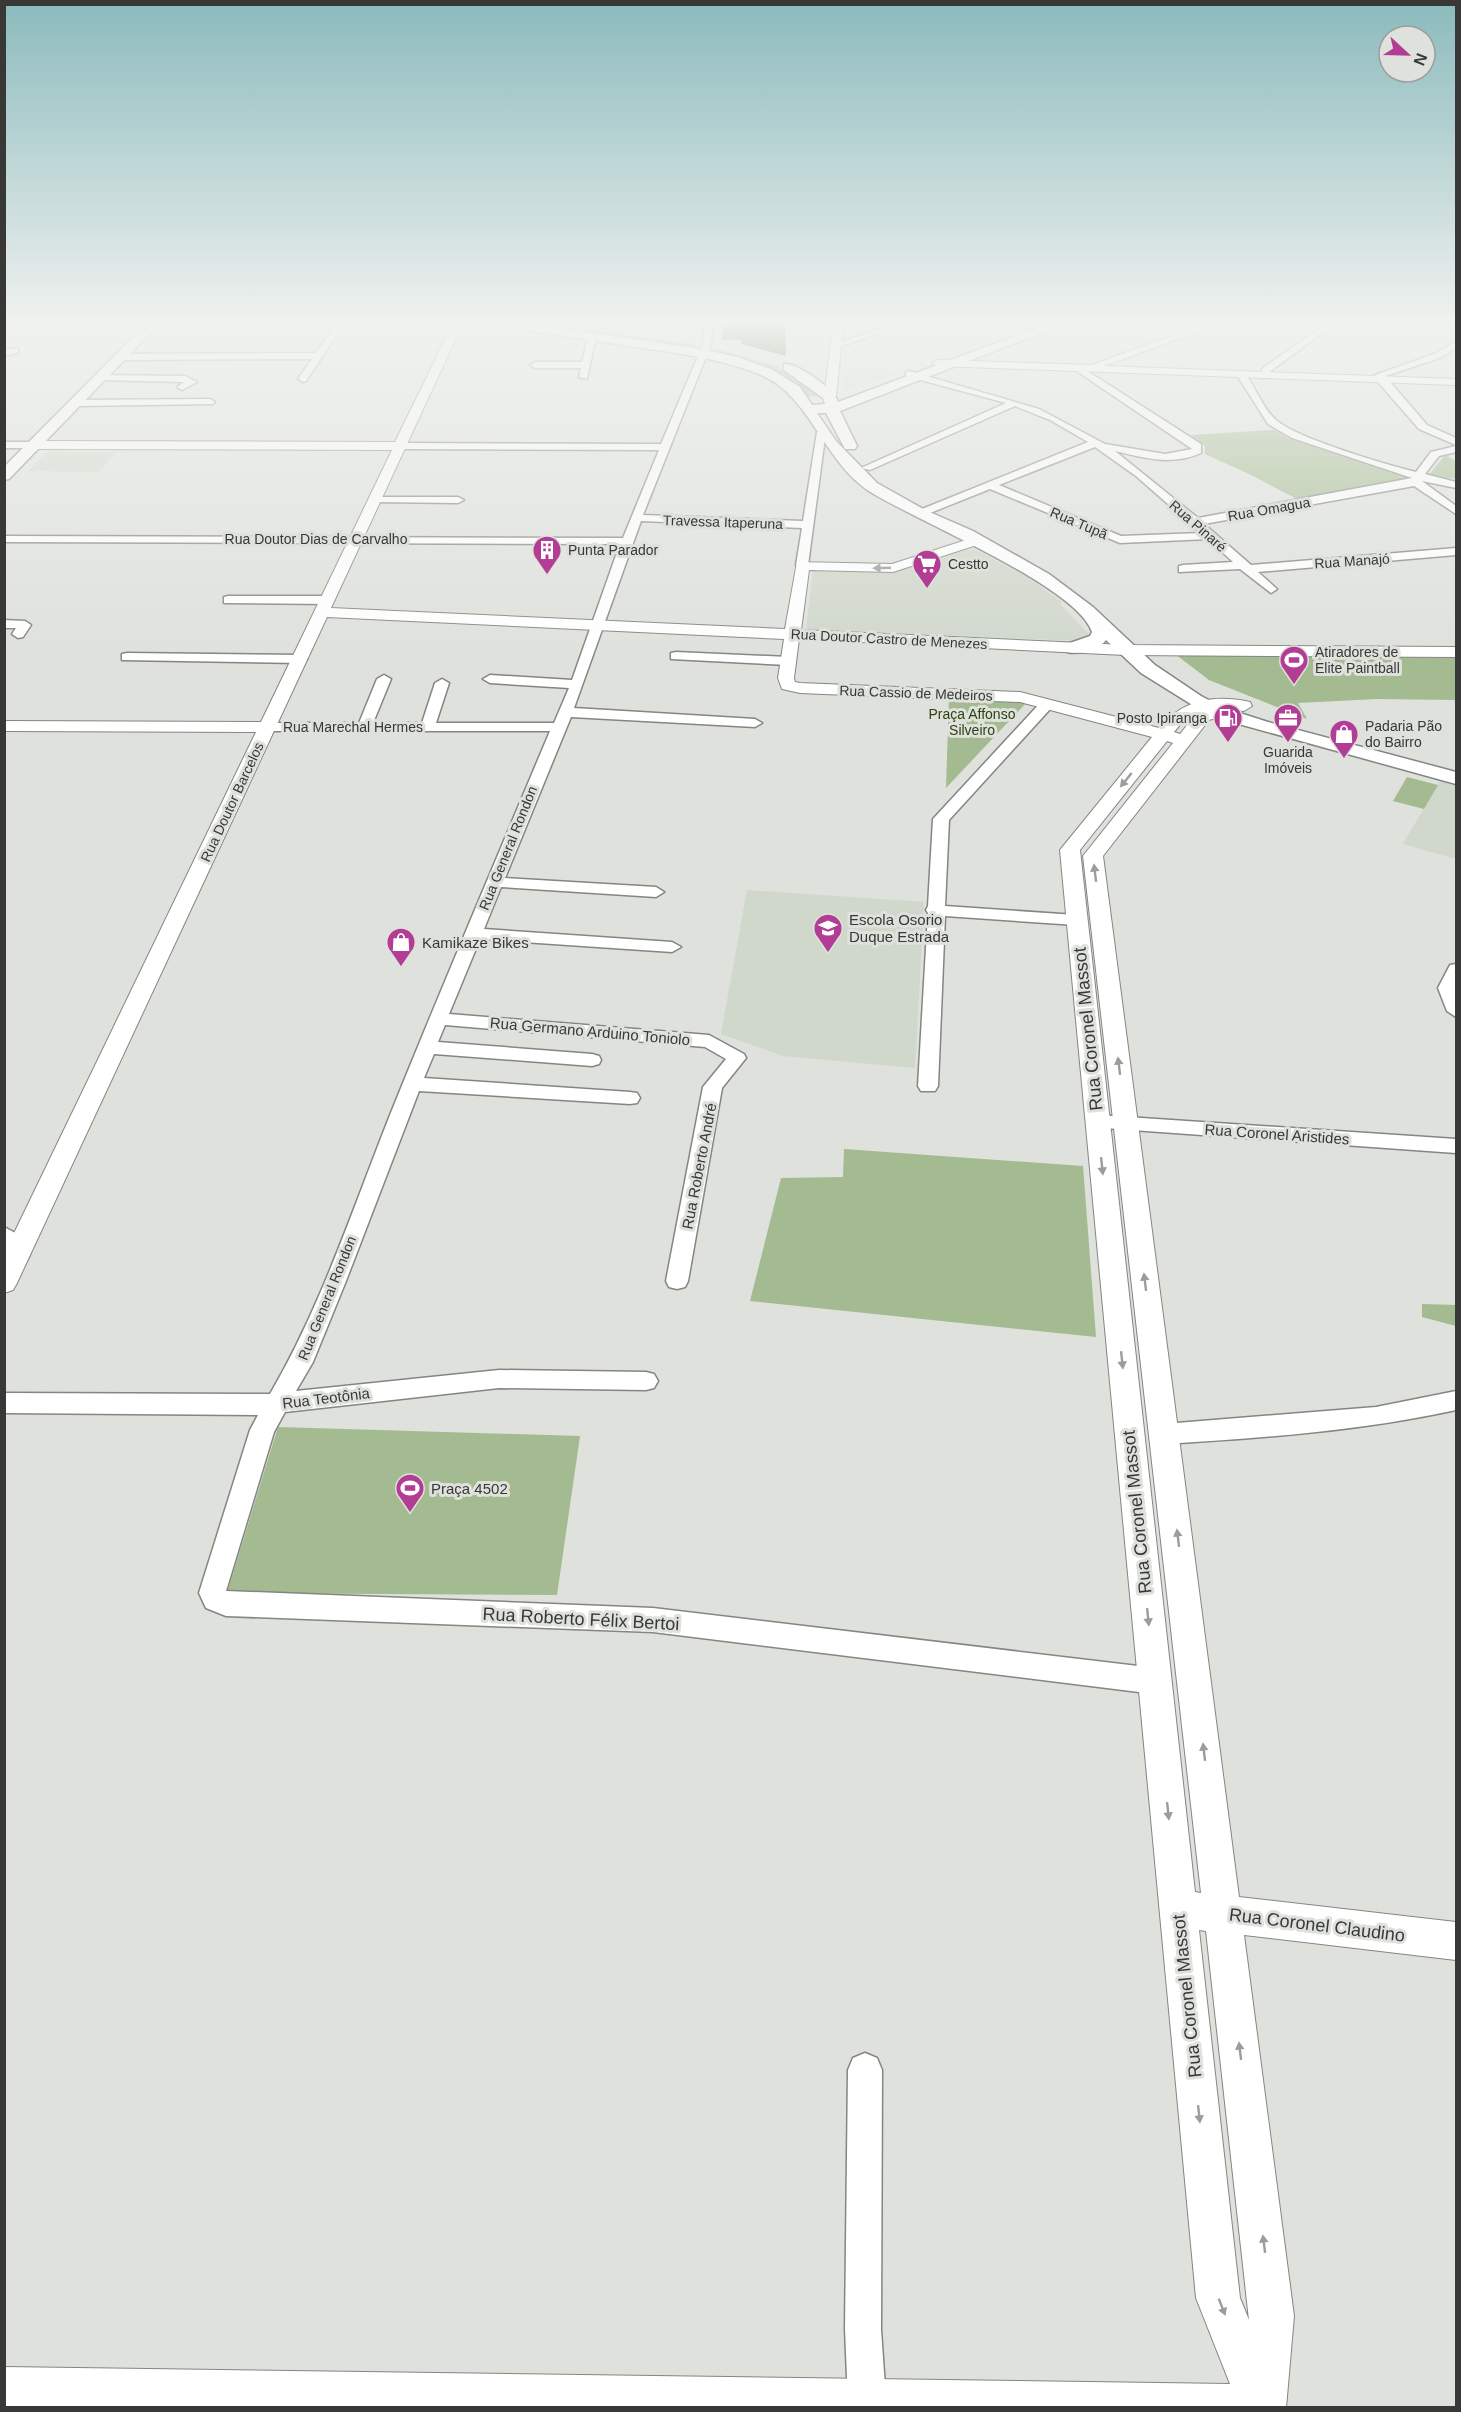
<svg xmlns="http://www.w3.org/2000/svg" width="1461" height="2412" viewBox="0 0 1461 2412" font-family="Arial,sans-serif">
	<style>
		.built { fill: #d0d7cb }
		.green { fill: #a4ba90 }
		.building { fill: #283f07 }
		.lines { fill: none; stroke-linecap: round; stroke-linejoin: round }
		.minor-casing { stroke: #838681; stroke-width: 3 }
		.tertiary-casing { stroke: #838681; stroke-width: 2 }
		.secondary-casing { stroke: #838681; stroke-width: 3 }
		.minor { fill: #fff; fill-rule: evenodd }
		.tertiary { fill: #fff; fill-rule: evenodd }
		.secondary { fill: #fff; fill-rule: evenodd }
		.oneway { fill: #9c9c9b }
		.labels { text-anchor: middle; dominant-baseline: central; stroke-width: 6; stroke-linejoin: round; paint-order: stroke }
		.far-street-label { font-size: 14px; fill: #383937; stroke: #dee1dc }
		.far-poi-label { font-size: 14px; fill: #383937; stroke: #dee1dc; text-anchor: start }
		.far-park-label { font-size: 14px; fill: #2c430f; stroke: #dee1dc }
		.poi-label { font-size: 15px; fill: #383937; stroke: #dee1dc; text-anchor: start }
		.street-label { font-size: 15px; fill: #383937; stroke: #dee1dc }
		.near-street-label { font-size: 18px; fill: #383937; stroke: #dee1dc }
	</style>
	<rect width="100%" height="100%" fill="#dee1dc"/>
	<!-- built -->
	<g class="built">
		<path d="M167 321H288L284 327 306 328 296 342H147Z"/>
		<path d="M620 321H663L660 333 617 327Z"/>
		<path d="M874 367 900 373 842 392 844 370Z"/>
		<path d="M47 452H116L98 472 28 471Z"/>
		<path d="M969 549 976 550 1027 577 1062 602 1060 604 1089 634 1086 638 1078 641 806 629 813 569 895 571Z"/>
		<path d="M1440 781 1456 786V859L1403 844Z"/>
		<path d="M747 890 924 902 915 1068 783 1056 721 1034Z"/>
	</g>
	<!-- green -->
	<g class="green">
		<path d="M590 329 694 344 696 346 691 348 581 332Z"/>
		<path d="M718 349 777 366 818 396 807 397 800 389 709 352Z"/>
		<path d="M1274 430 1290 439 1407 478 1297 499 1251 475 1205 454V446L1191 435Z"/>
		<path d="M1445 455 1456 461V479L1428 476Z"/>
		<path d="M1175 654 1456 658V700L1377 699 1298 703 1307 719 1209 680Z"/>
		<path d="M949 697 1027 702 946 788Z"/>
		<path d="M1407 777 1438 785 1424 809 1393 801Z"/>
		<path d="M844 1149 1083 1166 1096 1337 750 1301 781 1178 843 1177Z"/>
		<path d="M1422 1304 1456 1305V1326L1422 1317Z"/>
		<path d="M278 1427 580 1436 557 1595 227 1593Z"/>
	</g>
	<!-- building -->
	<path class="building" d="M736 323H785L786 356 741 344V340H722L723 325Z"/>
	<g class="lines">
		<!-- minor casing -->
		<g class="minor-casing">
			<g id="minor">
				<path d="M338 321H346L306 381 303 382 298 379 312 359 122 360 117 357 122 354 316 353Z"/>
				<path d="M578 321H586L576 336H570Z"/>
				<path d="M705 321H713L711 344 643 515 803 521 817 432 826 430 808 565 802 569 796 565 802 528 641 521 574 708 755 719 762 723 755 727 571 717 505 878 656 887 664 892 656 897 501 887 484 929 672 942 681 947 672 952 480 939 449 1014 709 1035 744 1054 746 1058 722 1088 688 1281 685 1287 677 1289 669 1287 666 1281 703 1087 726 1059 705 1047 445 1025 438 1042 592 1054 599 1056 601 1060 599 1064 592 1066 434 1054 424 1078 630 1092 637 1093 640 1098 637 1103 630 1104 419 1091 346 1281 313 1362 296 1391 499 1370 646 1372 654 1374 658 1381 654 1388 646 1390 499 1388 285 1412 274 1432 226 1591 653 1608 1155 1668 1165 1672 1169 1681 1165 1690 1155 1694 653 1632 226 1616 206 1608 199 1593 250 1430 258 1415 4 1413V1393L270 1394C321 1307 353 1208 390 1115 442 986 496 860 550 731H268L261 727 268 723H359L377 679 384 675 391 679 373 723H422L435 683 442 679 449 683 436 723H554L569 688 490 683 483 679 490 675 572 680 620 544 4 542V536L623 538 659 450 401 449 396 446 401 443 661 444 703 344Z"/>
				<path d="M903 321H915L839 347 832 345Z"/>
				<path d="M1330 321H1339L1269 372 1265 378H1259L1263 368Z"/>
				<path d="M592 333 596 336 587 379 579 377 581 368H535L530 365 535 362H582L588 336Z"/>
				<path d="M1456 342V348L1440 358 1385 376 1427 425 1456 438V445L1419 429 1378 382 1375 375 1434 354Z"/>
				<path d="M15 348 18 349V353L4 356V350Z"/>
				<path d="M1081 367 1201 444V453C1172 466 1144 458 1115 451L1198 518 1412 478 1292 438 1268 424 1237 375 1239 373H1245C1255 387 1263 409 1276 420 1296 438 1387 465 1416 472L1431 452 1456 446V452L1439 456 1425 474 1456 482V488L1422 481 1456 506V514L1414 486 1204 524 1251 565 1456 548V555L1258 572 1277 589 1271 593 1240 569 1179 572V566L1183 565 1233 562 1208 539 1120 543 990 489 930 513H922V509L1088 442 1050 420 1015 406 870 470 861 468 1006 403 906 376V372L909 371 1039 409 1105 444 1165 454 1192 449 1078 372V368ZM1095 447 1136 476 1201 533 1121 536 999 485Z"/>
				<path d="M101 375 185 376 197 382 182 390 177 387 184 382 98 380V376Z"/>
				<path d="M210 399 215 402 213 404 77 406 72 403 77 400Z"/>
				<path d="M4 442H35L40 445 35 448H4Z"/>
				<path d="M376 497H458L464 500 458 503 372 502V498Z"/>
				<path d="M228 596H328L334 600 328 604 224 603V597Z"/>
				<path d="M4 620 25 621 31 625 23 637 18 638 12 634 16 628H4Z"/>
				<path d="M676 652 788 657 795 661 788 665 671 659V653Z"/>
				<path d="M127 653 300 655 307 659 300 663 122 660V654Z"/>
				<path d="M1047 700 1054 704 1052 707 949 820 945 906 1076 915 1084 920 1076 925 945 916 938 1086 935 1091H921L918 1086 928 913 926 910 928 906 933 819 1042 701Z"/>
				<path d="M1456 964V1017L1447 1011 1438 988 1450 965Z"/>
				<path d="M1097 1115 1456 1139V1153L1090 1127 1087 1122 1090 1117Z"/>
				<path d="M4 1227 21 1236 30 1254 27 1260 19 1262 11 1260 4 1247Z"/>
				<path d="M1456 1391V1410C1360 1431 1263 1438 1164 1444L1155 1441 1152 1434 1155 1427 1164 1424 1376 1407Z"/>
				<path d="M865 2053 877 2058 882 2070 881 2329 886 2402 884 2408H850L848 2402 845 2329 848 2070 853 2058Z"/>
			</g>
		</g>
		<!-- tertiary casing -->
		<g class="tertiary-casing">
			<g id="tertiary">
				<path d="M454 321H464L331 608 785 629 797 562 892 564 978 536 985 540 983 543 893 572 809 570 801 630 1125 645 1456 647V657L1125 655 799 639 794 678 795 682 800 683 1020 692 1159 728C1182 700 1214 694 1250 702L1252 706 1244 711 1223 709 1226 712 1223 716 1209 720 1103 856 1239 1897 1456 1922V1960L1244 1935 1294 2316 1286 2408H4V2367L1230 2384 1196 2298 1060 850 1152 737 1020 702 800 693 782 689 778 678 784 639 327 617 17 1283 13 1290 4 1293V1254L256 732 4 731V721L261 722 392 450 35 449 29 445 35 441 395 442ZM1196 714 1180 734 1174 732 1184 720ZM1167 741 1173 743 1083 856 1201 1893 1195 1892 1080 850ZM1199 1930 1206 1931 1249 2320 1240 2298Z"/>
				<path d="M834 321H844L836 396 830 399 824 396Z"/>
				<path d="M1214 321H1228L1104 366 1456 379V385L938 366 932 363 938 360 1091 365Z"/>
			</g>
		</g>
		<!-- secondary casing -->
		<g class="secondary-casing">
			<g id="secondary">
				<path d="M149 321H162L9 479 4 480V467Z"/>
				<path d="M481 321H510L702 349 737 357 771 369 800 387 812 405 825 404 823 398 784 370V364C796 362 836 390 838 402L1055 321H1072L840 411 857 446 855 449H845L826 413H817L836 441 877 483 925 510 973 531 1049 574 1093 607 1155 665 1201 696 1224 708 1268 722 1456 772V784L1210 716 1141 673 1106 640C1100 649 1078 655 1067 652L1065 648 1067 644 1090 636 1092 632C1077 586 914 520 869 491 823 461 810 394 759 374 719 358 677 353 635 347 586 339 536 332 487 325Z"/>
			</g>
		</g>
		<!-- minor -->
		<use href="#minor" class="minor"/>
		<!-- tertiary -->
		<use href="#tertiary" class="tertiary"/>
		<!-- secondary -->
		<use href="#secondary" class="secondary"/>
	</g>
	<!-- one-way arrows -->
	<defs><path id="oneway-solid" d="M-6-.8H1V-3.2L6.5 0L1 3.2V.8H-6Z" transform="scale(1.5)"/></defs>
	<g class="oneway">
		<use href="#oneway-solid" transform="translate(882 568) rotate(178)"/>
		<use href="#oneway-solid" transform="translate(1126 780) rotate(129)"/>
		<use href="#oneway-solid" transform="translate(1095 873) rotate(-97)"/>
		<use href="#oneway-solid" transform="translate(1119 1066) rotate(-97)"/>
		<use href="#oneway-solid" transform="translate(1102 1166) rotate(84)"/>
		<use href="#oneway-solid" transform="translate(1145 1282) rotate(-97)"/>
		<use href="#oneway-solid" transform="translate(1122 1360) rotate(84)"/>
		<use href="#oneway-solid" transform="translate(1178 1538) rotate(-97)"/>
		<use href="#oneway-solid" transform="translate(1148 1617) rotate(84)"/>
		<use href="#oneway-solid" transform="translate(1204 1752) rotate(-97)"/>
		<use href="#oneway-solid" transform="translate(1168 1811) rotate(84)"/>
		<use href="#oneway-solid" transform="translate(1240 2051) rotate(-97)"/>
		<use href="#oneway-solid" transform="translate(1199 2114) rotate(84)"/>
		<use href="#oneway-solid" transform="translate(1264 2244) rotate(-97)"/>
		<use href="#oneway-solid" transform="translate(1222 2307) rotate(69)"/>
	</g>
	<!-- sky -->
	<linearGradient id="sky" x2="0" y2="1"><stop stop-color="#8bbabd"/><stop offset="0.49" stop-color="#f0f2ef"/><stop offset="1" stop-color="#f0f2ef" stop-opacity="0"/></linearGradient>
	<rect width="1461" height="658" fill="url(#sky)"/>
	<!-- icons -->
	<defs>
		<g id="building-pin" transform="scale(1.5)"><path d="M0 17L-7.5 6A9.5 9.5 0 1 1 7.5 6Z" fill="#b33d94" stroke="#dee1dc"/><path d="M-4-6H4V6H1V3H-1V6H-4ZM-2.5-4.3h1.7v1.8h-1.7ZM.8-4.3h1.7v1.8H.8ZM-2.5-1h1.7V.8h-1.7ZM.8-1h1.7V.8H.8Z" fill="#fff"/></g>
		<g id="supermarket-pin" transform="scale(1.5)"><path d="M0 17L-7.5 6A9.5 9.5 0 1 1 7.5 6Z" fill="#b33d94" stroke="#dee1dc"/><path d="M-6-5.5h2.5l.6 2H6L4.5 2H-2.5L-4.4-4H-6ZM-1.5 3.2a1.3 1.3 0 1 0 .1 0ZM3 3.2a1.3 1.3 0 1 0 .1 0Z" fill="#fff"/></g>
		<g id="stadium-pin" transform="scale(1.5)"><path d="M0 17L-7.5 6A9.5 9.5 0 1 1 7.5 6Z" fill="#b33d94" stroke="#dee1dc"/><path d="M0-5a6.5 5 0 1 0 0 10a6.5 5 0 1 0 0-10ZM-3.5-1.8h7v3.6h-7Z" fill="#fff"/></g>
		<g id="fuel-pin" transform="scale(1.5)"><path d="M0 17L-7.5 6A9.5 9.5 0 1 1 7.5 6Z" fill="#b33d94" stroke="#dee1dc"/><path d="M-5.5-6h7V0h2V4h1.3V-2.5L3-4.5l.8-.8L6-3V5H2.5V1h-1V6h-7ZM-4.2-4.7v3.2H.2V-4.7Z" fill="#fff"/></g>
		<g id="office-pin" transform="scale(1.5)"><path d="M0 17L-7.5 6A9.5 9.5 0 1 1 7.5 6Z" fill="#b33d94" stroke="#dee1dc"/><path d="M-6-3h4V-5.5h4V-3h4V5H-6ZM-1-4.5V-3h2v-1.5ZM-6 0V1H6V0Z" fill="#fff"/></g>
		<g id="shop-pin" transform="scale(1.5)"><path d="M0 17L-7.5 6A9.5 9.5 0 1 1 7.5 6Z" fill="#b33d94" stroke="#dee1dc"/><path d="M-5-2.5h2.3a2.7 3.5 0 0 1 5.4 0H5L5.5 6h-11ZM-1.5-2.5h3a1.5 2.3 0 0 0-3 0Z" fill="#fff"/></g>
		<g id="school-pin" transform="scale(1.5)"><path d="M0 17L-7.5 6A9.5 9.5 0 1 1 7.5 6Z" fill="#b33d94" stroke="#dee1dc"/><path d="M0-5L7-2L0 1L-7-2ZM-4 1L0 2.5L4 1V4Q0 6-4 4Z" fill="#fff"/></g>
	</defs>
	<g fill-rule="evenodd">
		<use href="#building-pin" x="547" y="550"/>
		<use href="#supermarket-pin" x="927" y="564"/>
		<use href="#stadium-pin" x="1294" y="660"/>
		<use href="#fuel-pin" x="1228" y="718"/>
		<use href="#office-pin" x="1288" y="718"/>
		<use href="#shop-pin" x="1344" y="734"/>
		<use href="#school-pin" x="828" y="928"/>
		<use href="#shop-pin" x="401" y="942"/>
		<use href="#stadium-pin" x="410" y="1488"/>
	</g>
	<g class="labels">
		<!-- far-street labels -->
		<g class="far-street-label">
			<text transform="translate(1269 509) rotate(-10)">Rua Omagua</text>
			<text transform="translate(723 522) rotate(2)">Travessa Itaperuna</text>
			<text transform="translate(1079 523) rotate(23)">Rua Tupã</text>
			<text transform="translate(1198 526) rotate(41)">Rua Pinaré</text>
			<text x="316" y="539">Rua Doutor Dias de Carvalho</text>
			<text transform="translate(1352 561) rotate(-4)">Rua Manajó</text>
			<text transform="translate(889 639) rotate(3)">Rua Doutor Castro de Menezes</text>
			<text transform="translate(916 693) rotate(2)">Rua Cassio de Medeiros</text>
			<text x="353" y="727">Rua Marechal Hermes</text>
			<text transform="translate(232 802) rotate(-65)">Rua Doutor Barcelos</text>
			<text transform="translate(508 848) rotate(-68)">Rua General Rondon</text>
			<text transform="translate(327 1298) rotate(-68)">Rua General Rondon</text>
		</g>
		<!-- far-poi labels -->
		<g class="far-poi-label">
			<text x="568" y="550">Punta Parador</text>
			<text x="948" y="564">Cestto</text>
			<text x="1315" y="652">Atiradores de<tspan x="1315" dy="16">Elite Paintball</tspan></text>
			<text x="1207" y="718" text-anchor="end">Posto Ipiranga</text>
			<text x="1365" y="726">Padaria Pão<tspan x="1365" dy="16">do Bairro</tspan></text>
			<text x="1288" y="752" text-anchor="middle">Guarida<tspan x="1288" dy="16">Imóveis</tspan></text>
		</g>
		<!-- far-park labels -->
		<g class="far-park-label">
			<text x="972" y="714">Praça Affonso<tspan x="972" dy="16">Silveiro</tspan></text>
		</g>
		<!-- poi labels -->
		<g class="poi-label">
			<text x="849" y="919">Escola Osorio<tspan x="849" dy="17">Duque Estrada</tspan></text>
			<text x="422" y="942">Kamikaze Bikes</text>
			<text x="431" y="1488">Praça 4502</text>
		</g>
		<!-- street labels -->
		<g class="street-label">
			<text transform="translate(590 1031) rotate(5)">Rua Germano Arduino Toniolo</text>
			<text transform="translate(1277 1134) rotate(4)">Rua Coronel Aristides</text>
			<text transform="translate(699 1166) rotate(-79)">Rua Roberto André</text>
			<text transform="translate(326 1398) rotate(-7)">Rua Teotônia</text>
		</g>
		<!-- near-street labels -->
		<g class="near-street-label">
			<text transform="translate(1088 1029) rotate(-96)">Rua Coronel Massot</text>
			<text transform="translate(1137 1512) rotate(-96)">Rua Coronel Massot</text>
			<text transform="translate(581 1619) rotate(3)">Rua Roberto Félix Bertoi</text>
			<text transform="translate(1317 1925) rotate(7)">Rua Coronel Claudino</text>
			<text transform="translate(1187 1996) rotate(-96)">Rua Coronel Massot</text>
		</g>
	</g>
	<!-- border -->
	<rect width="1461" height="2412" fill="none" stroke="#383937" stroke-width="12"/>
	<!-- north arrow -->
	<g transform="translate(1407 54) rotate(112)"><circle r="28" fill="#dee1dc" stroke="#9c9e9a" stroke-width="1.5"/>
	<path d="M0-4.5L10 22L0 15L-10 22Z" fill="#b33d94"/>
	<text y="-9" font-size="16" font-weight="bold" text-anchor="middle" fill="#383937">N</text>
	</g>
</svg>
